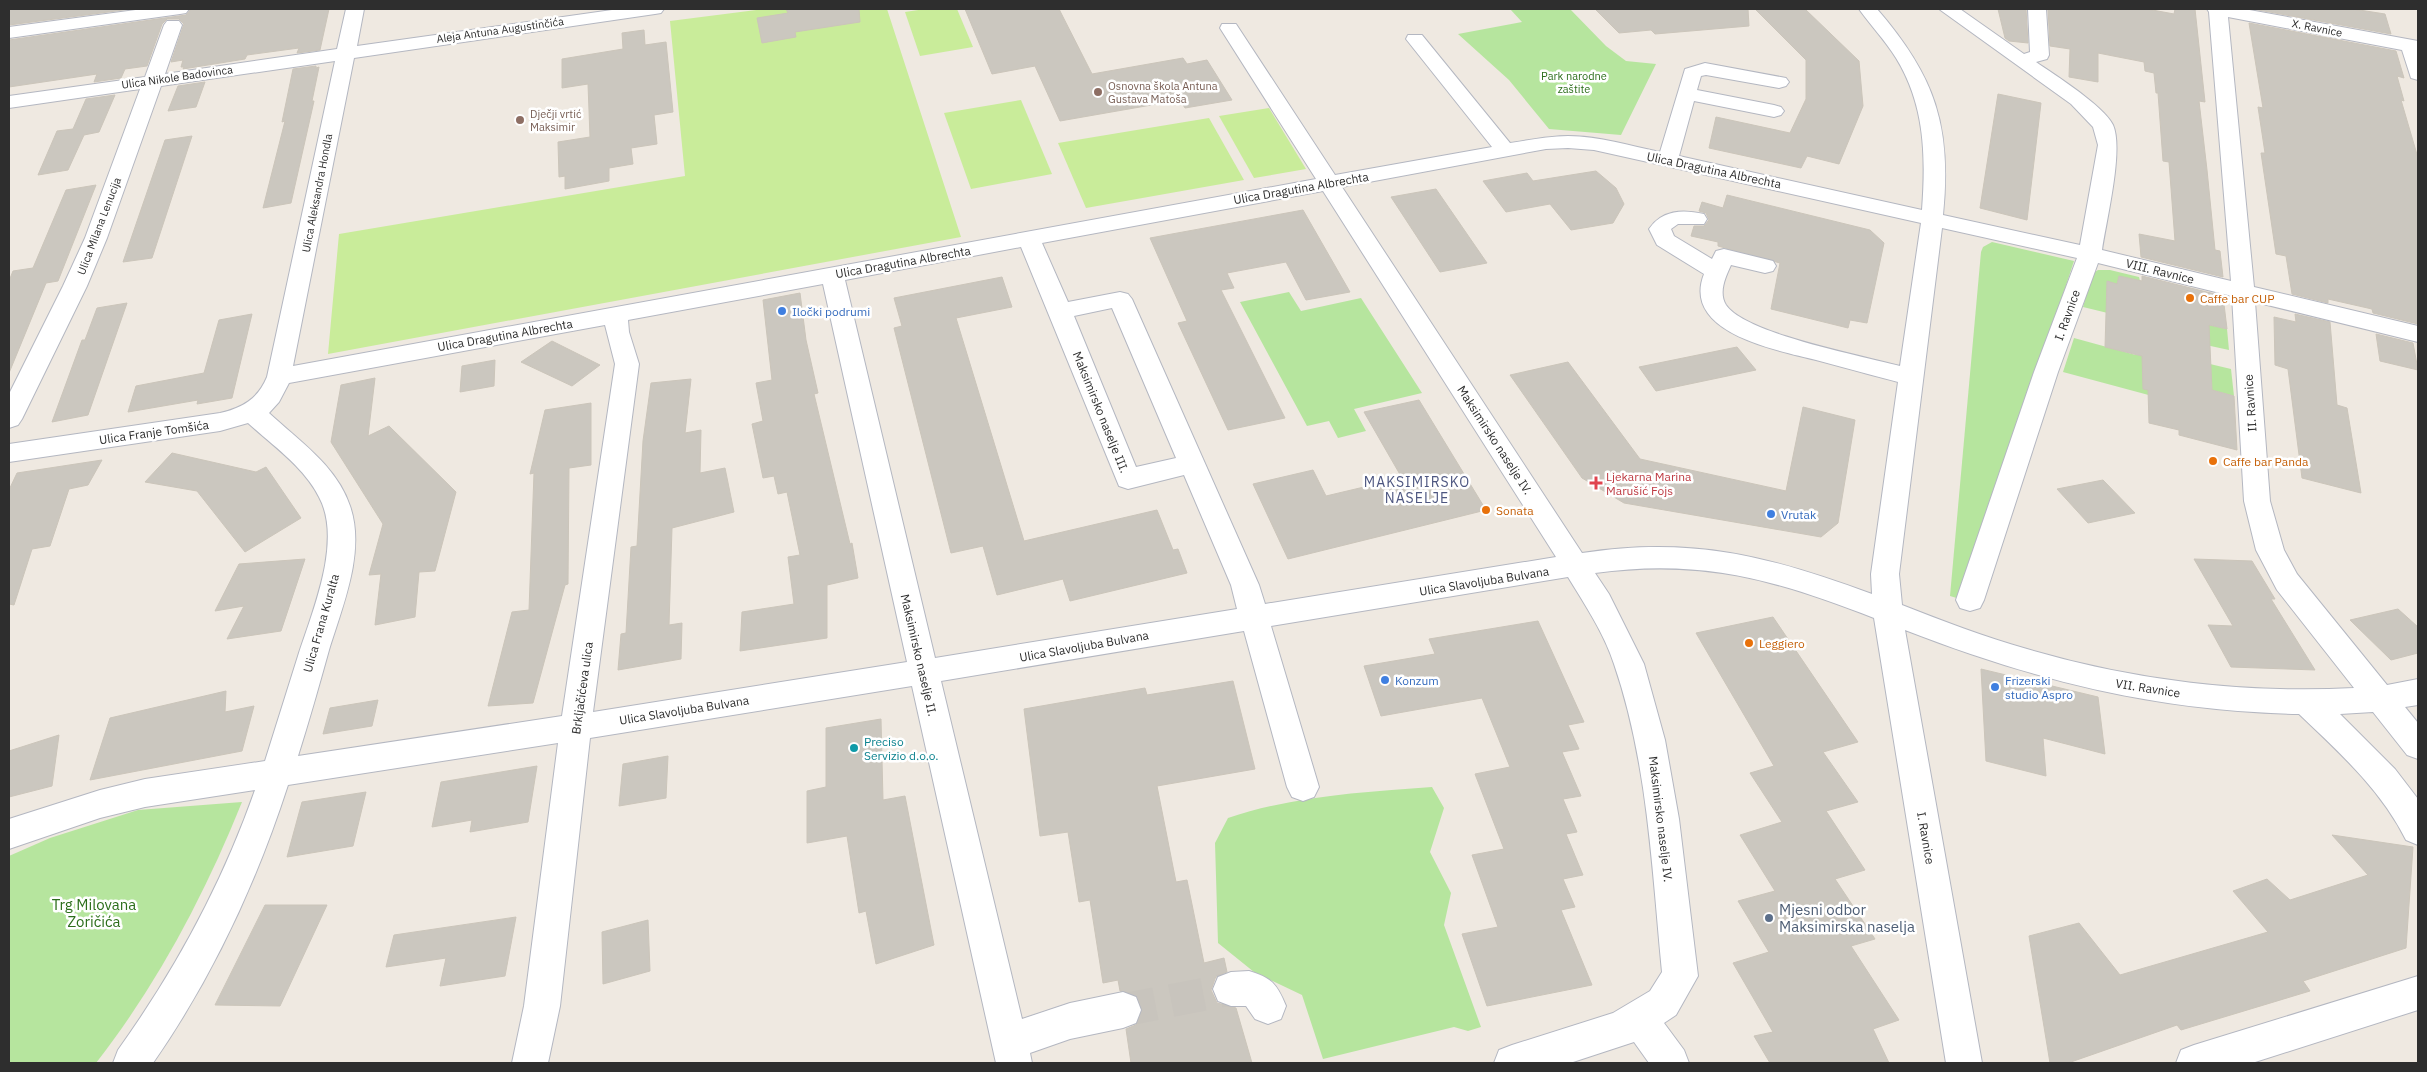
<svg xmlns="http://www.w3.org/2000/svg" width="2427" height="1072" viewBox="0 0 2427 1072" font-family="'IBM Plex Sans',sans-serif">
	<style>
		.green { fill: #b6e59e }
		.pitch { fill: #c9ec9a }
		.building { fill: #cbc7bf; stroke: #cbc5ba }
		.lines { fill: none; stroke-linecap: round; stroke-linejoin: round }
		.minor-tunnel { stroke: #c8c4bd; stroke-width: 33; stroke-dasharray: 33 16; stroke-linecap: butt }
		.minor-casing { stroke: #b4b7c1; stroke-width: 2 }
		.minor { fill: #fff; fill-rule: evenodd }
		.education-dot { fill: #8d6e63; stroke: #fff; stroke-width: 2 }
		.food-dot { fill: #e8710a; stroke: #fff; stroke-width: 2 }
		.shop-dot { fill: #3f7fe0; stroke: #fff; stroke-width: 2 }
		.health-dot { fill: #e0444e; stroke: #fff; stroke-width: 2 }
		.culture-dot { fill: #0f9aa8; stroke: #fff; stroke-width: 2 }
		.service-dot { fill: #5c6f8a; stroke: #fff; stroke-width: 2 }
		.labels { text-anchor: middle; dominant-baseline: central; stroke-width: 5; stroke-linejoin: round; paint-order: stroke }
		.far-street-label { font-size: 11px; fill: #2e2e2e; stroke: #fff }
		.far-park-label { font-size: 11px; fill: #2c6e1b; stroke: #fff }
		.far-education-label { font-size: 11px; fill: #785e54; stroke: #fff; text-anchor: start }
		.street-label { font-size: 12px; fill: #2e2e2e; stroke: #fff }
		.food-label { font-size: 12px; fill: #c56008; stroke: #fff; text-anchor: start }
		.shop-label { font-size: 12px; fill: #366cbe; stroke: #fff; text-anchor: start }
		.health-label { font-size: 12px; fill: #be3a42; stroke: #fff; text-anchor: start }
		.culture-label { font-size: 12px; fill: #0d838f; stroke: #fff; text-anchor: start }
		.neighbourhood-label { font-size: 14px; letter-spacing: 1px; fill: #4d5680; stroke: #fff }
		.near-park-label { font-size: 15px; fill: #2c6e1b; stroke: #fff }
		.near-service-label { font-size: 15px; fill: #4e5e75; stroke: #fff; text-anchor: start }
	</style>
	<rect width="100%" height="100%" fill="#efe9e1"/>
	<!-- green -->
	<g class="green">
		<path d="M1510 9H1570L1606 46 1626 61 1656 64 1621 135 1549 129 1509 80 1458 34 1522 22Z"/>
		<path d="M1992 242 2074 261 2011 453 1960 599 1950 596 1981 252 1983 247Z"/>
		<path d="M2098 270H2110L2139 277 2140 281 2122 277 2120 316 2083 307 2092 274Z"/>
		<path d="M1289 292 1301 311 1361 298 1422 393 1354 409 1366 431 1338 438 1329 421 1307 426 1240 302Z"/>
		<path d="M2205 324 2227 329 2229 350 2206 345Z"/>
		<path d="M2074 338 2136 355 2155 351 2143 374V388L2157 392 2156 397 2063 372Z"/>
		<path d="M2210 364 2231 369 2234 396 2212 390Z"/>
		<path d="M1432 787 1444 808 1430 852 1451 893 1444 925 1481 1027 1468 1031 1454 1027 1323 1059 1302 995 1254 972 1218 943 1215 843 1228 818C1293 796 1364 792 1432 787Z"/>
		<path d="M242 802C205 894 157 985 96 1063H9V856L50 838 138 810Z"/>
	</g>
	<!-- pitch -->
	<g class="pitch">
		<path d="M764 9H887L961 237 328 354 339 234 685 176 670 21Z"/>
		<path d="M925 9H957L973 47 920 56 905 12Z"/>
		<path d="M1021 100 1052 174 971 189 944 113Z"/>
		<path d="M1269 108 1306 169 1254 178 1219 116Z"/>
		<path d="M1209 118 1244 180 1086 208 1058 143Z"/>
	</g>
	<!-- building -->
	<g class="building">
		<path d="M9 9H131L9 25Z"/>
		<path d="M191 9H329L320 50 297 53 299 48 247 55 245 59 183 69 184 67H181L183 60 171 62 184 24 179 19H167L162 24 147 66 125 69 121 78 94 82 97 74 9 87V40L186 15Z"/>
		<path d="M786 9H859L860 22 795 32 796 37 762 43 757 18 788 13Z"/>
		<path d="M965 9H1059L1092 74 1183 58 1187 64 1207 60 1232 100 1185 108 1180 100 1060 121 1035 66 992 74Z"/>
		<path d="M1595 9H1748L1749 26 1655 34 1651 30 1619 33Z"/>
		<path d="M1755 9H1805L1859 61 1863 106 1839 164 1807 156 1801 168 1709 148 1716 117 1790 133 1806 99V60Z"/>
		<path d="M1998 9H2026L2028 43 2009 41 2005 38Z"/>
		<path d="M2048 9H2147L2174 14 2175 9H2195L2205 102 2199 101 2207 170 2215 250 2220 251 2223 277 2141 257 2139 234 2175 241 2169 162 2163 161 2158 93H2156L2154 73 2145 71 2144 62 2098 53V82L2069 77 2070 49 2050 46Z"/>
		<path d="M2253 9H2353L2385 14 2391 34Z"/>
		<path d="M2249 23 2396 51 2404 78 2397 76 2404 101 2401 100 2418 158V324L2373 313 2372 309 2328 299V303L2292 294 2286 256 2276 254 2261 153H2265L2258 107 2263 108Z"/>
		<path d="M644 30 645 45 666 42 673 112 654 115 657 144 631 148 633 164 609 168V181L565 189V176L559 177 558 142 590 137 588 84 562 88V59L623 49 622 33Z"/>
		<path d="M316 66V68L319 67 312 101H314L291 203 263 208 285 121 282 122 293 69Z"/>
		<path d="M205 82 196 107 168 111 178 86Z"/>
		<path d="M1998 94 2041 103 2027 220 1980 208Z"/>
		<path d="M115 95 99 132 84 135 68 170 38 175 57 131 73 129 86 99Z"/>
		<path d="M192 136 152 258 123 262 165 140Z"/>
		<path d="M1596 171 1616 188 1624 204 1613 223 1571 230 1550 204 1506 212 1483 181 1527 173 1533 181Z"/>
		<path d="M96 185 58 281 46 283 9 373V281L13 271 33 268 66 190Z"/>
		<path d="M1436 189 1487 263 1440 272 1391 197Z"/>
		<path d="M1727 195 1870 230 1884 243 1867 323 1850 320 1848 328 1771 309 1780 263 1718 246V242L1691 236 1694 226H1704L1709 220 1706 213 1699 211 1702 202 1723 208Z"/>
		<path d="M1303 210 1350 292 1306 300 1286 262 1227 273 1234 288 1221 290 1285 418 1228 430 1178 323 1187 321 1150 238Z"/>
		<path d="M2119 276 2142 281V276L2223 296 2227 329 2209 325 2212 390 2234 396 2237 450 2179 435V430L2149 423 2148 390 2143 389 2142 356 2105 347 2107 281 2117 284Z"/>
		<path d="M1002 277 1012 307 956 318 1024 541 1157 510 1173 550 1178 549 1187 573 1070 601 1063 579 997 595 983 546 951 553 894 328 902 326 894 298Z"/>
		<path d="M800 293 806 340 818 393 814 394 850 544 852 543 858 578 827 585V638L740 651 742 612 794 604 788 557 800 555 787 492 778 494 774 476 763 478 752 424 763 421 756 383 772 380 763 300Z"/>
		<path d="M127 303 88 415 52 422 82 340H85L97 308Z"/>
		<path d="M252 314 232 398 197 404 198 400 128 412 136 386 204 373 219 320Z"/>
		<path d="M2295 314 2330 322 2337 405 2347 408 2361 493 2302 478 2288 369 2275 365 2274 317 2296 322Z"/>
		<path d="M2376 334 2413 343 2418 370 2380 361Z"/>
		<path d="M552 341 600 365 572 386 521 362Z"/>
		<path d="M1737 347 1756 370 1656 391 1639 367Z"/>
		<path d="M495 360 494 386 460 392 462 366Z"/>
		<path d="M1568 362 1640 459 1786 491 1803 407 1855 420 1838 523 1821 537 1624 503 1582 478 1510 375Z"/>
		<path d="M375 378 368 436 389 426 456 492 435 571 419 572 415 617 375 625 381 574 369 575 383 524 331 442 341 385Z"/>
		<path d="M691 379 685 433 701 430 700 473 725 468 734 512 672 528 669 625 682 623 681 659 618 670 621 634 626 633 631 547 637 546 643 441 651 383Z"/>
		<path d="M1419 400 1486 510 1288 559 1253 484 1313 470 1326 496 1402 478 1364 412Z"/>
		<path d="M591 403V465L569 468 568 584 565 585 533 703 488 706 512 612 529 610 534 473 530 474 545 410Z"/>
		<path d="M172 453 256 472 266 467 301 518 245 552 197 491 145 482Z"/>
		<path d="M102 460 88 485 69 489 50 546 32 549 14 605 9 604V490L17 473Z"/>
		<path d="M2103 480 2135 513 2088 523 2057 489Z"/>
		<path d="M305 559 281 631 227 639 244 606 215 611 239 564Z"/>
		<path d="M2194 559 2252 561 2275 599H2271L2315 670 2231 667 2208 625 2233 626Z"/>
		<path d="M2398 609 2418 627V653L2391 660 2350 620Z"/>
		<path d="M1773 617 1858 742 1823 752 1858 802 1826 811 1865 870 1835 879 1875 939 1851 946 1899 1020 1873 1029 1889 1063H1770L1754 1036 1773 1032 1733 963 1769 952 1738 901 1775 891 1740 835 1782 822 1750 773 1774 766 1696 633Z"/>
		<path d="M1538 621 1584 722 1568 725 1579 749 1562 752 1581 796 1563 799 1577 832 1566 834 1583 875 1563 879 1575 907 1561 910 1592 985 1487 1006 1462 934 1498 927 1472 855 1504 849 1475 774 1510 767 1482 698 1381 716 1364 666 1435 654 1429 639Z"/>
		<path d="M1981 669 2098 697 2105 754 2043 738 2046 776 1986 761Z"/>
		<path d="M1233 681 1255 769 1157 786 1176 882 1187 880 1204 963 1224 958 1227 972 1216 976 1211 990 1217 1003 1236 1008 1252 1063H1131L1126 1029 1138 1024 1143 1009 1137 995 1120 991 1118 980 1103 983 1090 900 1079 902 1068 832 1040 836 1024 709 1145 688 1147 695Z"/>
		<path d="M226 691 225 712 254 706 242 751 90 780 110 718Z"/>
		<path d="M378 700 372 726 323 734 330 708Z"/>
		<path d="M881 719 883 800 905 796 934 945 876 964 866 911 859 913 847 836 807 843V791L826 787V728Z"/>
		<path d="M59 735 52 786 9 797V751Z"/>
		<path d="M668 756 666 798 619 806 623 764Z"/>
		<path d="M537 766 528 822 470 832 472 820 432 827 441 782Z"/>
		<path d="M366 792 353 846 287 857 302 802Z"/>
		<path d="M2332 835 2413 847 2406 948 2303 981 2310 991 2181 1030 2177 1025 2068 1063H2050L2029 936 2079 923 2120 975 2268 932 2233 891 2267 879 2290 900 2368 875Z"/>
		<path d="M265 905H327L280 1006 215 1005Z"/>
		<path d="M516 917 505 976 440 986 446 958 386 967 394 935Z"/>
		<path d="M648 920 650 971 603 984 602 932Z"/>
	</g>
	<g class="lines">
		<!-- minor-tunnel -->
		<path class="minor-tunnel" d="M1123 1010 1231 989"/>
		<!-- minor casing -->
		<g class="minor-casing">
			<g id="minor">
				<path d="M143 9H189L186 13 180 14 9 38V27Z"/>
				<path d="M346 9H364L357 46 619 9H664L661 13 655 14 354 58 293 366 1316 179 1220 28 1222 24H1236L1335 175 1492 147 1406 39 1408 35H1422L1510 143C1530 140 1549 136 1568 136 1599 136 1630 146 1660 152L1685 69 1705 63 1786 78 1789 82 1786 86 1779 88 1706 75 1701 76 1697 90 1774 105 1781 107 1784 111 1781 115 1774 117 1694 101 1679 156 1922 210C1926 156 1925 105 1896 58 1885 40 1871 26 1859 9H1877C1935 76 1952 126 1943 215L2080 245 2098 145 2093 127 2071 104 1939 9H1960L2024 54 2030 52 2028 9H2046L2049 55 2047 59 2036 62C2055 75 2104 106 2113 125 2124 150 2106 221 2102 250L2231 281 2209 12 2207 9H2244L2418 41V80L2411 78 2402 50 2228 17 2254 287 2418 326V342L2255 302 2270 501 2284 550 2297 574 2387 685 2418 679V705L2405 707 2418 723V759L2407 755 2373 712 2340 714 2395 769 2418 799V845L2406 840C2381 790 2340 753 2299 714 2157 711 2036 681 1905 630L1982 1063H1946L1874 618C1776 580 1702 558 1595 573L1609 594 1644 664 1665 740 1679 819 1698 976 1676 1015 1664 1023 1684 1050 1689 1063H1649L1634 1042 1570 1063H1494L1499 1050 1512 1045 1613 1013 1650 991 1662 972C1652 870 1648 763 1614 664 1604 633 1585 605 1568 577L1271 626 1319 787 1314 797 1303 801 1292 797 1287 787 1244 631 941 681 1022 1019 1070 1003 1123 992 1136 997 1141 1010 1136 1023 1123 1028 1070 1039 1030 1053 1032 1063H996L912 686 590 738 560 1006 548 1063H512L524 1006 558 743 288 785C256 884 212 978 153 1063H113L118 1050C176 969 222 884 255 790L145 807 100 818 9 849V819L100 790 145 779 265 761C276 726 287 691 298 656 312 612 343 541 319 497 304 467 272 445 248 423L220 431 9 462V444L220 413C242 408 258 399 267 377L335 61 161 86 107 238 87 286 22 419 18 425 9 428V394L63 286 85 238 140 89 9 108V96L145 77 164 25 167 21H179L182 25 165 74 337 49ZM1568 148 1594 150 1921 223 1900 366C1863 356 1746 334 1726 305 1718 292 1726 276 1731 265L1765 273 1773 271 1776 266 1773 261 1724 249 1716 251 1712 259 1674 236 1671 229 1678 224H1704L1707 219 1704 214C1682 209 1662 210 1649 229L1657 245 1704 274C1681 333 1777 350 1816 360 1843 367 1870 375 1898 382L1871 574 1872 594C1769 556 1693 536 1582 553L1342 187 1546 149ZM1323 191 1556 557 1265 604 1259 585 1132 299 1128 294 1120 292 1068 302 1042 243ZM1942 228 2077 258 2034 372 1956 600 1960 608 1970 611 1980 608 1984 600 2058 372 2098 263 2232 296 2244 501 2256 550 2277 590 2354 688C2245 694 2132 680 2027 649 1984 637 1943 621 1902 605L1899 574ZM1021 247 1119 486 1128 489 1184 475 1231 585 1237 609 935 658 845 280ZM823 284 907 662 593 712 639 364 629 332 628 320ZM1112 308 1176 458 1136 467 1074 316ZM605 325 615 364 562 716 298 756C309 721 319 686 329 650 342 607 366 552 350 506 337 466 298 440 269 413L279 402 289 383Z"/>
				<path d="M1249 971C1272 978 1277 984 1286 1006L1281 1019 1268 1024 1255 1019 1246 1006H1231L1218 1001 1213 989 1218 977 1231 972Z"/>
				<path d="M2418 976V1010L2252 1063H2176L2181 1050 2194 1045Z"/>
			</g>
		</g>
		<!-- minor -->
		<use href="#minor" class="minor"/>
	</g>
	<!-- markers -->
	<g class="education-dot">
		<circle cx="1098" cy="92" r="5"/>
		<circle cx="520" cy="120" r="5"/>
	</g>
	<g class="food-dot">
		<circle cx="2190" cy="298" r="5"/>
		<circle cx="2213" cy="461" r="5"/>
		<circle cx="1486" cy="510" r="5"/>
		<circle cx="1749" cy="643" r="5"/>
	</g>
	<g class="shop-dot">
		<circle cx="782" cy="311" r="5"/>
		<circle cx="1771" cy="514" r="5"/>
		<circle cx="1385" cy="680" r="5"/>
		<circle cx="1995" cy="687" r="5"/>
	</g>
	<path class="health-dot" d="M1593.5 475.5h5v5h5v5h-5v5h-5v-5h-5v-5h5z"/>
	<circle class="culture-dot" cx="854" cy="748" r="5"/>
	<circle class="service-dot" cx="1769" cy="918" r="5"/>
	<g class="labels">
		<!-- far-street labels -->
		<g class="far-street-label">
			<text transform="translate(2317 28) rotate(11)">X. Ravnice</text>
			<text transform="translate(500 30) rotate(-8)">Aleja Antuna Augustinčića</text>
			<text transform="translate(177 77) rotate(-8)">Ulica Nikole Badovinca</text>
			<text transform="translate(317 193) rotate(-79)">Ulica Aleksandra Hondla</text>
			<text transform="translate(99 226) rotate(-69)">Ulica Milana Lenucija</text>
		</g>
		<!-- far-park labels -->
		<g class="far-park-label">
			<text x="1574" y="76">Park narodne<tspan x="1574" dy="13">zaštite</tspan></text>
		</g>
		<!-- far-education labels -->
		<g class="far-education-label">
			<text x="1108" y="86">Osnovna škola Antuna<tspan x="1108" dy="13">Gustava Matoša</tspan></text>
			<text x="530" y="114">Dječji vrtić<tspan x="530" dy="13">Maksimir</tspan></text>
		</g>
		<!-- street labels -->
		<g class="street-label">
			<text transform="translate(1714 170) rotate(12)">Ulica Dragutina Albrechta</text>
			<text transform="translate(1301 188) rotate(-10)">Ulica Dragutina Albrechta</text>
			<text transform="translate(903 262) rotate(-10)">Ulica Dragutina Albrechta</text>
			<text transform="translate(2160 271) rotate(14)">VIII. Ravnice</text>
			<text transform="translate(2067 315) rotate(-70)">I. Ravnice</text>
			<text transform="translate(505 335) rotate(-10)">Ulica Dragutina Albrechta</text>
			<text transform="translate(2250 403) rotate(-94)">II. Ravnice</text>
			<text transform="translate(1101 412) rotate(68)">Maksimirsko naselje III.</text>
			<text transform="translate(154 432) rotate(-8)">Ulica Franje Tomšića</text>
			<text transform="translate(1495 440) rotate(57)">Maksimirsko naselje IV.</text>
			<text transform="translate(1484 581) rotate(-9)">Ulica Slavoljuba Bulvana</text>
			<text transform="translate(321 623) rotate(-74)">Ulica Frana Kuralta</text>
			<text transform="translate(1084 646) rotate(-10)">Ulica Slavoljuba Bulvana</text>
			<text transform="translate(919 655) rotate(77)">Maksimirsko naselje II.</text>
			<text transform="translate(582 688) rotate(-82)">Brkljačićeva ulica</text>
			<text transform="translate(2148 688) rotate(9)">VII. Ravnice</text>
			<text transform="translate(684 710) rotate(-9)">Ulica Slavoljuba Bulvana</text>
			<text transform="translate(1661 819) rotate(83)">Maksimirsko naselje IV.</text>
			<text transform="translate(1926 838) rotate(80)">I. Ravnice</text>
		</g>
		<!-- food labels -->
		<g class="food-label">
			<text x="2200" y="298">Caffe bar CUP</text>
			<text x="2223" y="461">Caffe bar Panda</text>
			<text x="1496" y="510">Sonata</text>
			<text x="1759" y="643">Leggiero</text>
		</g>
		<!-- shop labels -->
		<g class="shop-label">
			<text x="792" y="311">Iločki podrumi</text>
			<text x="1781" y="514">Vrutak</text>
			<text x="1395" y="680">Konzum</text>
			<text x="2005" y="680">Frizerski<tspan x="2005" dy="14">studio Aspro</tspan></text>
		</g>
		<!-- health labels -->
		<g class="health-label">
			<text x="1606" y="476">Ljekarna Marina<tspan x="1606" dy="14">Marušić Fojs</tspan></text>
		</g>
		<!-- culture labels -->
		<g class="culture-label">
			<text x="864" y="741">Preciso<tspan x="864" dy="14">Servizio d.o.o.</tspan></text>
		</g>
		<!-- neighbourhood labels -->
		<g class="neighbourhood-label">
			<text x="1417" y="482">MAKSIMIRSKO<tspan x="1417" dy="16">NASELJE</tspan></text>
		</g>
		<!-- near-park labels -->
		<g class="near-park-label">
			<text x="94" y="904">Trg Milovana<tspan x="94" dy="17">Zoričića</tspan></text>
		</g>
		<!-- near-service labels -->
		<g class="near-service-label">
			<text x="1779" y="909">Mjesni odbor<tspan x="1779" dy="17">Maksimirska naselja</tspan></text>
		</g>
	</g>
	<!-- border -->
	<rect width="2427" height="1072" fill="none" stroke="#2e2e2e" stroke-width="20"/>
</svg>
